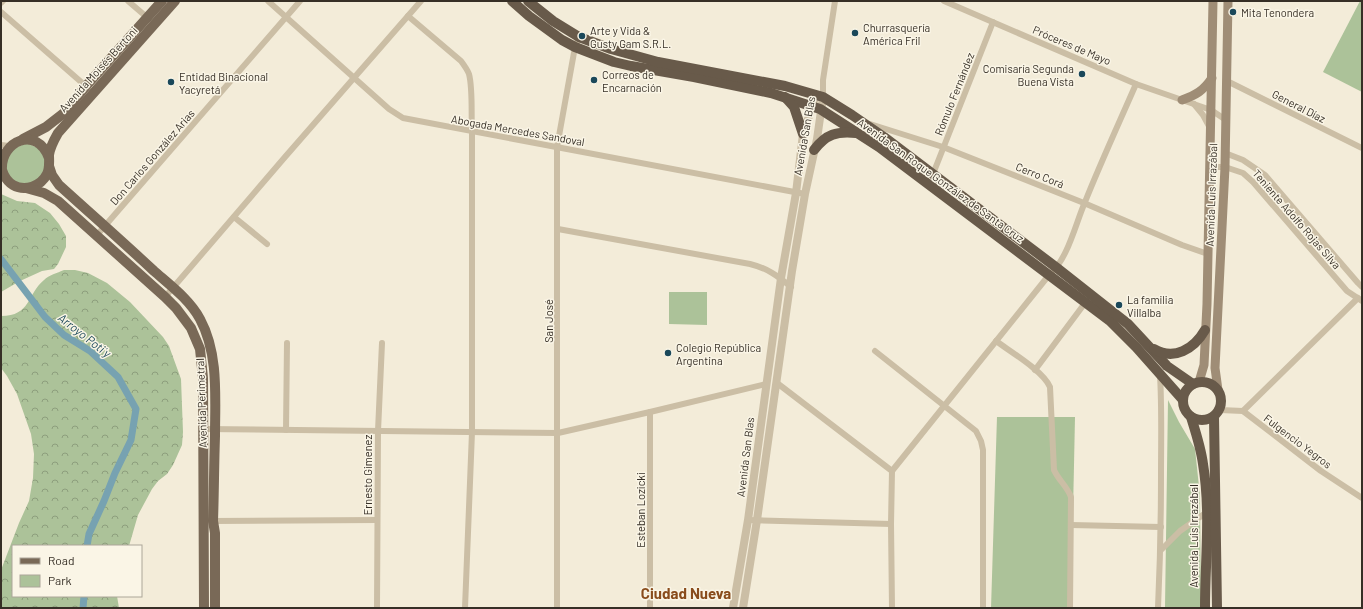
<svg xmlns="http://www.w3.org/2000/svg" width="1363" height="609" viewBox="0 0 1363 609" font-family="Barlow,sans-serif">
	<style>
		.forest { fill: url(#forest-crowns) }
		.park { fill: #acc299 }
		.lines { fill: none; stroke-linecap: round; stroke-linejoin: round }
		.canal { stroke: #77a2b1; stroke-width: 7 }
		.minor { stroke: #cbbea5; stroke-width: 6 }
		.tertiary { stroke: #cbbea5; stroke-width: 8 }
		.secondary { stroke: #9f8d76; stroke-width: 9 }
		.primary { stroke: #796957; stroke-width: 10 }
		.trunk { stroke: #685a4a; stroke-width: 10 }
		.poi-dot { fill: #1a485a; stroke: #faf5e6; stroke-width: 1.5 }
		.labels { text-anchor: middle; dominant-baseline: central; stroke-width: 3; stroke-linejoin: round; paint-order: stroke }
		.poi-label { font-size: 11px; fill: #362f26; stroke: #faf5e6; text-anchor: start }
		.street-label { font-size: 11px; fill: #362f26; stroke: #faf5e6 }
		.water-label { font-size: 12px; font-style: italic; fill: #1a485a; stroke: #faf5e6 }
		.district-label { font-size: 15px; font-weight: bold; fill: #894c1c; stroke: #faf5e6 }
	</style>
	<defs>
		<pattern id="forest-crowns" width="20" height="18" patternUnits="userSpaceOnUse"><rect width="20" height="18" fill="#acc299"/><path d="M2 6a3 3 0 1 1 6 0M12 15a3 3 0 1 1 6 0" fill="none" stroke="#8d9e7d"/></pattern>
	</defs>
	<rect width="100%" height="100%" fill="#f3ecd9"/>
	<!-- forest -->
	<g class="forest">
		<path d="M1 194 17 201 35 203 50 213 59 224 66 236V247L58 264 54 269 42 271 20 281 1 292Z"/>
		<path d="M64 270H75L88 273 107 283 130 302 163 337 169 346 181 379 183 432 182 445 173 465 167 474 158 481 152 489 138 515 129 546H13V596H117L119 608H1V570L19 523 29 501 33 478 34 454 31 434 17 394 7 376 1 368V316C31 316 27 294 44 280 49 275 57 273 64 270Z"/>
	</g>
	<!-- park -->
	<g class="park">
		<path d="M1360 1H1362V92L1323 72Z"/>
		<path d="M27 143 40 149 46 161 43 175 33 183 20 185 8 178C3 151 3 153 27 143Z"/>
		<path d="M669 292H707V325L669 324Z"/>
		<path d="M1168 400 1179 422 1195 449 1200 496 1201 608H1165Z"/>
		<path d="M997 417H1075L1071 608H991Z"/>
	</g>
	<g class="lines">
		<!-- canal -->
		<g class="canal">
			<path d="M1 259 45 317 64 335 90 351 118 377 136 409 131 440 115 473 104 501 89 534 87 546"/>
			<path d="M83 608 84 596"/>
		</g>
		<!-- minor -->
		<g class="minor">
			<path d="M128 1 149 19"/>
			<path d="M268 1 389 109 403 118 805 194"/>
			<path d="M944 1 1136 84 1211 110 1226 120"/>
			<path d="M1 3 3 1"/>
			<path d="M1 12 88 88"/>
			<path d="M408 16 461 61C464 65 467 69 469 74 473 89 471 116 472 132V432L465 608"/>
			<path d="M1227 81 1362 148"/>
			<path d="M823 97V80L835 1"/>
			<path d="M1194 104 1203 115 1210 128"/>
			<path d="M870 124 943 147 1084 203 1182 245 1208 254"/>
			<path d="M1 145 9 146"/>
			<path d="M1225 153 1243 160 1265 175 1358 283 1362 287"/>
			<path d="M1210 167H1225L1243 173 1253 182 1347 291 1362 301"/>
			<path d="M933 174 993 22"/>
			<path d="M234 217 267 244"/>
			<path d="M558 229 750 264C767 268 778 276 791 287"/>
			<path d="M97 235 300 1"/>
			<path d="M165 297 285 157 421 1"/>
			<path d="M996 341C1011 352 1043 371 1050 387L1054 470C1059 481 1067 486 1071 497L1070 608"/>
			<path d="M875 351 976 431 981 441 983 450V608"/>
			<path d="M1035 370 1085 303"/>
			<path d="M777 383 892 471"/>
			<path d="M1220 410 1243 411 1321 471 1362 498"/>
			<path d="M1243 411 1358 298"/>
			<path d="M650 412V608"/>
			<path d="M204 429 558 433 650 412 766 384"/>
			<path d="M286 430 287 343"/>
			<path d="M748 520 891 524"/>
			<path d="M211 521 377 520"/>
			<path d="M1071 525 1161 527"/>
			<path d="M1161 550 1180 531 1207 512"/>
			<path d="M377 608 378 431 382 343"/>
			<path d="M557 608V147L575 47 579 37"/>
			<path d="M892 608 891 524 892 471 1049 275C1068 259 1075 225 1085 202 1101 162 1119 123 1136 84"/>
			<path d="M1158 608C1160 564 1161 520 1161 476 1161 442 1162 409 1160 375"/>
		</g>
		<!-- tertiary -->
		<g class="tertiary">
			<path d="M733 608 748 520 781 278 796 193 803 134 816 95"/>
			<path d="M743 608 757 520 792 271 805 194 817 139 823 97"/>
		</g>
		<!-- secondary -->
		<g class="secondary">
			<path d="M1182 100C1196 95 1203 91 1212 78"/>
			<path d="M1199 382 1204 365 1207 304 1213 1"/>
			<path d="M1218 390 1215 368 1225 167 1228 1"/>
		</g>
		<!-- primary -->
		<g class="primary">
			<path d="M23 139 46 127 64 113 86 86 162 1"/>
			<path d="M49 158C37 125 0 141 2 170 4 176 8 182 13 185 25 192 41 186 47 174 50 168 49 162 49 155 50 147 54 140 58 133L175 1"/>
			<path d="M49 166 52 175 59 185C91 214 123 242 154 271 170 285 190 300 200 319 219 354 215 398 215 436 214 464 214 493 213 521L215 533V608"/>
			<path d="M26 188 44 193 58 201 165 297 176 308 191 328 200 349 203 378 204 608"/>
		</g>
		<!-- trunk -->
		<g class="trunk">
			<path d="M512 1 529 16 562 40 575 47 614 62 631 66 694 77 771 93 820 109 879 147 1110 321 1136 347 1183 400"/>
			<path d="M528 1 553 21 579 37 611 49 658 62 785 86 823 97 852 115 884 137 1057 268 1128 324 1167 366 1193 384"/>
			<path d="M785 97 794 107 803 134"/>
			<path d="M814 150C826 134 837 131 856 133"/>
			<path d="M1154 349C1174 361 1194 349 1205 330"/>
			<circle cx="1202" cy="401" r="19"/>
			<path d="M1191 417C1196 433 1201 448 1203 464 1211 512 1205 560 1205 608"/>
			<path d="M1214 417 1217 608"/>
		</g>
	</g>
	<!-- markers -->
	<g class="poi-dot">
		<circle cx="1233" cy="12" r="4"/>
		<circle cx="855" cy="33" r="4"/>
		<circle cx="582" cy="36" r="4"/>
		<circle cx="1082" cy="74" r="4"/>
		<circle cx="594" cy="80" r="4"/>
		<circle cx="171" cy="82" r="4"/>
		<circle cx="1119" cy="305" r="4"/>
		<circle cx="668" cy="353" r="4"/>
	</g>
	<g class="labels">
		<!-- poi labels -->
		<g class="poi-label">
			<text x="1241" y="12">Mita Tenondera</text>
			<text x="863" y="27">Churrasquería<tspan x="863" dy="13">América Fril</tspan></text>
			<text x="590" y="30">Arte y Vida &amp;<tspan x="590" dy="13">Gusty Gam S.R.L.</tspan></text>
			<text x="1074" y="68" text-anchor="end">Comisaría Segunda<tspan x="1074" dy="13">Buena Vista</tspan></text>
			<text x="602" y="74">Correos de<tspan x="602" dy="13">Encarnación</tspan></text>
			<text x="179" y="76">Entidad Binacional<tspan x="179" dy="13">Yacyretá</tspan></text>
			<text x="1127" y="299">La familia<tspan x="1127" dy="13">Villalba</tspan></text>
			<text x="676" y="347">Colegio República<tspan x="676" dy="13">Argentina</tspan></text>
		</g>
		<!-- street labels -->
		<g class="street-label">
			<text transform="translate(1072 45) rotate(23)">Próceres de Mayo</text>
			<text transform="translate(98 69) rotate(-48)">Avenida Moisés Bertoni</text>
			<text transform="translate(954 94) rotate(-68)">Rómulo Fernández</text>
			<text transform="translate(1299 106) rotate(27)">General Díaz</text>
			<text transform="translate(518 130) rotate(10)">Abogada Mercedes Sandoval</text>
			<text transform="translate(804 136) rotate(-80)">Avenida San Blas</text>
			<text transform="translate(152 157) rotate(-49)">Don Carlos González Arias</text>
			<text transform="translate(1040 175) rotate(22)">Cerro Corá</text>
			<text transform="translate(941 180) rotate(36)">Avenida San Roque González de Santa Cruz</text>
			<text transform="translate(1211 195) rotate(-88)">Avenida Luis Irrazábal</text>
			<text transform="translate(1297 219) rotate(49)">Teniente Adolfo Rojas Silva</text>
			<text transform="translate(548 321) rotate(-90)">San José</text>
			<text transform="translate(201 403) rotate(-92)">Avenida Perimetral</text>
			<text transform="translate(1298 441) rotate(37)">Fulgencio Yegros</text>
			<text transform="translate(745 457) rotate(-83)">Avenida San Blas</text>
			<text transform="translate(367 475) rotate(-90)">Ernesto Gimenez</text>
			<text transform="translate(640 510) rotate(-90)">Esteban Lozicki</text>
			<text transform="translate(1193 536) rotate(-90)">Avenida Luis Irrazábal</text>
		</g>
		<!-- water labels -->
		<g class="water-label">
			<text transform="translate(85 335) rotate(38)">Arroyo Poti´y</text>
		</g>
		<!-- district labels -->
		<g class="district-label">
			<text x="686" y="593">Ciudad Nueva</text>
		</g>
	</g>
	<!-- border -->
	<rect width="1363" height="609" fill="none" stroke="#362f26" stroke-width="4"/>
	<!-- legend -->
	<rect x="12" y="545" width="130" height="52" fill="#faf5e6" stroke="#aca699"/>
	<rect x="20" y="558" width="20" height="6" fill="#796957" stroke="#aca699"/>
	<text x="48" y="565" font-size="12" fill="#362f26">Road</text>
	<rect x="20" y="575" width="20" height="12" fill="#acc299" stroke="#aca699"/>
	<text x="48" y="585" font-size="12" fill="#362f26">Park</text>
</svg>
